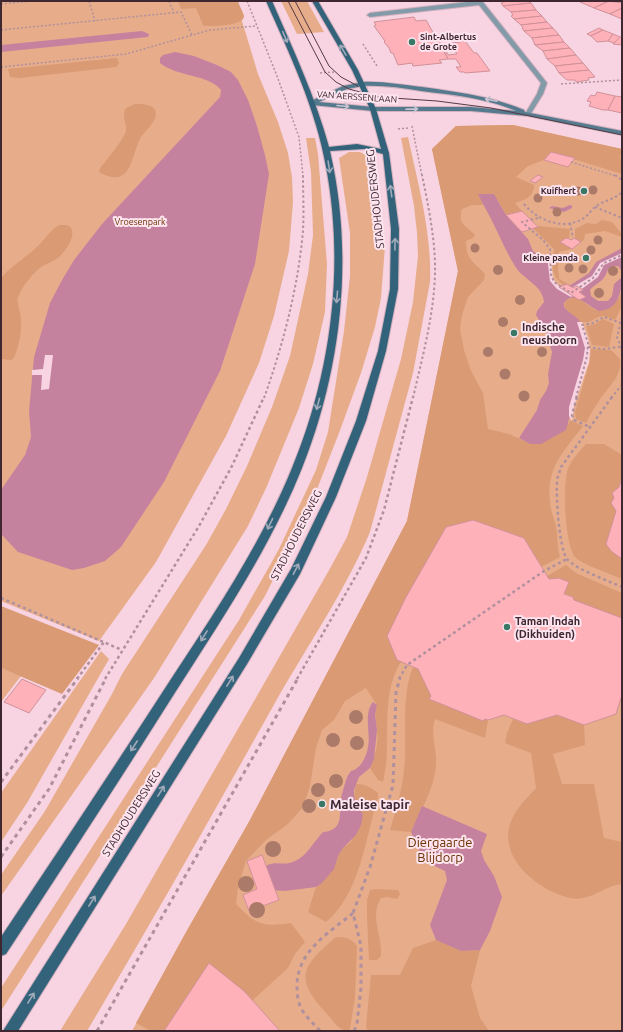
<svg xmlns="http://www.w3.org/2000/svg" width="623" height="1032" viewBox="0 0 623 1032" font-family="Ubuntu,sans-serif">
	<style>
		.green { fill: #e7ad8b }
		.forest { fill: #d99a74 }
		.water { fill: #c5829f }
		.pier { fill: #f8d3e2 }
		.lines { fill: none; stroke-linecap: round; stroke-linejoin: round }
		.stream { fill: #c5829f; fill-rule: evenodd }
		.building { fill: #ffb1ba; stroke: #d09198; fill-rule: evenodd }
		.street-casing { stroke: #d3b1bf; stroke-width: 2 }
		.secondary-casing { stroke: #d3b1bf; stroke-width: 2 }
		.primary-casing { stroke: #d3b1bf; stroke-width: 2 }
		.path-far3 { stroke: #b0909d; stroke-width: 1.5; stroke-dasharray: 2 2; stroke-linecap: butt }
		.path-far2 { stroke: #b0909d; stroke-width: 2; stroke-dasharray: 2.5 2.5; stroke-linecap: butt }
		.path-far1 { stroke: #b0909d; stroke-width: 2.5; stroke-dasharray: 3 3; stroke-linecap: butt }
		.path { stroke: #b0909d; stroke-width: 3; stroke-dasharray: 4 4; stroke-linecap: butt }
		.street { fill: #839ba9; fill-rule: evenodd }
		.secondary { fill: #557a8e; fill-rule: evenodd }
		.primary { fill: #33637a; fill-rule: evenodd }
		.tram { stroke: #543b45; stroke-width: 1 }
		.tree { fill: #ab7a68 }
		.oneway { stroke: #a2aaba }
		.oneway2 { stroke: #cbc4d1 }
		.poi-dot { fill: #397865; stroke: #fde4ee; stroke-width: 1.5 }
		.labels { text-anchor: middle; dominant-baseline: central; stroke-width: 4; stroke-linejoin: round; paint-order: stroke }
		.far-poi-label { font-size: 9px; font-weight: bold; fill: #3e2731; stroke: #fde4ee; text-anchor: end }
		.far-street-label { font-size: 9px; fill: #3e2731; stroke: #fde4ee }
		.far-park-label { font-size: 9px; fill: #6c3204; stroke: #fde4ee }
		.street-label { font-size: 11px; fill: #3e2731; stroke: #fde4ee }
		.poi-label { font-size: 11px; font-weight: bold; fill: #3e2731; stroke: #fde4ee; text-anchor: start }
		.near-poi-label { font-size: 13px; font-weight: bold; fill: #3e2731; stroke: #fde4ee; text-anchor: start }
		.near-park-label { font-size: 13px; fill: #6c3204; stroke: #fde4ee }
	</style>
	<rect width="100%" height="100%" fill="#f8d3e2"/>
	<!-- green -->
	<g class="green">
		<path d="M14 1H236L258 74 278 122 288 153 292 177 293 202 289 251 274 316 259 363 226 436 156 562 99 641 1 601V2Z"/>
		<path d="M281 1H307L324 32 297 34Z"/>
		<path d="M513 125 622 149V1031H132L185 934 250 820 407 521 458 271 432 149 456 126Z"/>
		<path d="M408 137C418 184 432 233 430 282L413 373 370 532C345 591 308 645 276 701 214 812 152 922 87 1031H60L126 924 328 572 347 537 367 477 401 359 413 302 418 256 417 233 414 206 401 138Z"/>
		<path d="M306 138H315L318 154 327 264 325 312 313 364 299 408 267 486 248 526 154 678 1 896V875L45 811 112 694 122 674 206 545 226 509 247 466 272 407 290 356 308 274 313 235 311 172Z"/>
		<path d="M349 152H360L369 157 376 215 385 246 381 298 375 327 361 373 339 433 312 502 265 596 1 1011V988L239 620 279 549 316 470 328 432 344 331 350 276V233L339 158Z"/>
		<path d="M101 651 109 659 27 803 1 842V793Z"/>
		<path d="M1 668 21 676 1 702Z"/>
	</g>
	<!-- forest -->
	<g class="forest">
		<path d="M178 1H238C239 5 243 12 244 16 244 26 214 26 206 26L203 25 196 8 181 9Z"/>
		<path d="M117 58 119 63 116 67 20 78 10 77 8 69Z"/>
		<path d="M135 104C142 104 152 104 155 110 160 120 144 131 140 139 130 159 132 188 100 173L99 170C105 161 125 139 126 130 127 122 121 117 126 108Z"/>
		<path d="M513 125 622 149 620 158 622 160V174L551 152 544 160 528 166 516 177 534 185C534 197 525 200 515 203L522 211 506 215 498 200 479 194 483 205H472L462 209C457 225 466 225 475 235L473 238 466 241C466 260 473 261 485 274L484 280 468 297 462 315 460 329 464 350 471 371 483 393 488 429 509 434 531 444 569 423 570 420 583 426C561 455 544 470 551 509 552 515 555 521 556 527 558 537 557 547 560 557L541 567 523 538 473 520 446 527 406 597 387 636 397 660 401 662C384 689 388 720 387 750 387 761 385 772 383 782L378 780 370 768C375 757 379 743 377 730 376 720 374 714 377 705L366 688 345 701 334 720 322 730 316 748 310 786 303 807 288 824 266 840 246 861 238 887 236 904C256 925 262 927 291 923L305 942 295 954 288 968 253 1000 227 977 209 963 164 1031H151L136 1023 185 934 250 820 407 521 458 271 432 149 456 126Z"/>
		<path d="M602 220 612 222 622 234V237L605 231 585 234 584 240 581 242 575 239V229L587 223 596 224Z"/>
		<path d="M59 225C62 225 69 224 71 228 76 236 66 250 61 255 55 262 46 263 40 268 32 274 23 286 19 295 15 303 21 311 21 319 22 332 19 346 14 358L11 360 1 359V278C12 265 27 257 39 245 46 238 50 230 59 225Z"/>
		<path d="M537 226 570 229 569 238H566L560 242 572 249 559 252 558 269 559 279 570 285 567 287C550 277 552 267 554 249L533 228Z"/>
		<path d="M622 291V306L615 320 604 316 598 317 589 322H580L564 307 566 300 576 297 595 310 619 298Z"/>
		<path d="M603 319 614 324 609 347 592 345 586 326 595 324Z"/>
		<path d="M591 349 611 350 620 359C622 378 608 386 599 401 594 408 590 415 586 423L576 419 575 412 590 361Z"/>
		<path d="M586 444H604L622 455V481L619 487 612 493 614 498 611 503 616 511 606 544 611 551 622 559V579C611 574 581 564 575 557 565 544 562 485 568 469 571 460 580 451 586 444Z"/>
		<path d="M566 565 576 573 622 593V618L574 600 573 597C563 593 552 585 547 576Z"/>
		<path d="M1 606 99 645 62 694 1 668Z"/>
		<path d="M413 667 418 669 431 696 430 699 483 721 485 719 488 720 485 738 435 719C430 734 437 749 436 765 435 787 420 812 411 832L390 830C396 810 402 790 404 770 408 736 400 699 413 667Z"/>
		<path d="M557 715 584 725 585 745 553 754 562 784H594L604 838 622 842V884C603 886 591 902 570 898 540 891 502 862 509 828 513 811 525 800 536 788L531 753 505 743 507 733 513 719 527 724Z"/>
		<path d="M356 784C365 784 370 787 378 793V798C365 839 360 894 326 922L308 912 316 887 321 884 333 869 338 856 343 848 351 842 363 815 354 797Z"/>
		<path d="M376 889 398 890 400 894 397 899 387 897 381 898C369 916 383 937 381 956L377 960H369L367 917V900L370 890Z"/>
		<path d="M336 937C346 937 351 938 357 946L355 997 350 1029 347 1031C338 1030 333 1020 327 1014 293 978 302 966 336 937Z"/>
		<path d="M436 940 461 951 480 950 471 986 480 1018 489 1031H368L366 1026 371 975H400L413 948Z"/>
	</g>
	<!-- water -->
	<g class="water">
		<path d="M142 31 149 34 148 37 1 52V45Z"/>
		<path d="M175 52 194 56 217 65 231 72 238 80 248 100 257 126 265 155 269 174 255 264 220 371 164 482 121 547 105 561 84 568 72 570 18 552 3 536 1 534V490L25 455 31 437 29 411 34 357 50 303 62 280 74 260 102 224 220 97 221 90C208 74 177 77 160 63V58L163 55Z"/>
		<path d="M478 194H494L506 215 528 239 533 251 540 256 547 258 550 274 556 286 566 288 589 273 596 262 622 248V271L618 266C606 265 609 272 603 279 599 283 594 285 590 290L591 296 598 301H608L612 296 614 284 622 277C622 292 618 310 599 311 588 307 574 289 564 303V307C569 313 574 315 578 319 583 324 587 343 588 350L566 430 541 444H530L519 438 537 410 540 400 546 391 549 383 548 374 552 352 550 346 548 335 536 315 537 311 544 302C542 285 526 281 517 269 508 256 501 239 494 225 489 214 483 205 478 194Z"/>
		<path d="M373 702 377 705 375 715 377 730 374 759 370 768 359 777 354 790V797L363 815 361 825 356 835 343 848 338 856 334 869 321 884 316 887 285 891 271 890 260 870C275 857 281 868 295 861 307 856 314 841 323 832 347 830 337 810 342 794 344 788 346 776 351 771 353 770 355 770 357 768 363 764 367 754 368 747 371 733 363 714 373 702Z"/>
		<path d="M422 806 487 834 481 851 484 860 494 876 502 897 490 931 480 950 461 951 436 940 430 925 447 880 445 871 424 861 411 832Z"/>
	</g>
	<!-- pier -->
	<g class="pier">
		<path d="M622 253V257L604 265 598 277 571 297 557 289 550 281 547 256 551 262 553 279 559 286 569 288 573 287 592 276 600 263Z"/>
		<path d="M577 322H582L588 338 590 350 589 362 574 406 572 421 569 416V407L583 360 585 348Z"/>
		<path d="M45 355H53L49 389 41 390 42 375H32V370L43 369Z"/>
	</g>
	<g class="lines">
		<!-- stream -->
		<path class="stream" d="M570 205 572 206V208L564 212 549 208 552 206 563 208Z"/>
	</g>
	<!-- building -->
	<g class="building">
		<path d="M502 1H529L531 3 503 6 501 3H503Z"/>
		<path d="M578 1H609L594 8Z"/>
		<path d="M609 1 622 3V8L610 14 594 8Z"/>
		<path d="M531 3 536 10 511 12 503 6Z"/>
		<path d="M622 8V19L610 14Z"/>
		<path d="M536 10 542 16 514 19 511 16 513 15 511 12Z"/>
		<path d="M542 16 547 22 521 25 514 19Z"/>
		<path d="M414 17 416 21 426 20 435 36 441 42H439L448 59 439 60 442 63 413 66 412 63 398 65 393 53H391L389 48 384 42 385 41 374 26 376 25 374 22Z"/>
		<path d="M547 22 553 28 524 31 522 28H523L521 25Z"/>
		<path d="M553 28 559 35 532 38 524 31Z"/>
		<path d="M599 28 603 30 591 36 587 34Z"/>
		<path d="M603 30 613 34 608 41 597 42 591 36Z"/>
		<path d="M613 34 620 37 614 43 608 41Z"/>
		<path d="M559 35 564 42 535 45 532 38Z"/>
		<path d="M620 37 622 38V45L613 44Z"/>
		<path d="M465 41 474 53H477L490 71 465 73 464 72H460L456 67H461L456 59H448L441 45ZM453 48 457 54 448 55 445 49Z"/>
		<path d="M564 42 570 48 543 51 535 45Z"/>
		<path d="M570 48 576 55 547 59 543 51Z"/>
		<path d="M576 55 583 63 555 66 547 59Z"/>
		<path d="M583 63 589 70 559 73 555 66Z"/>
		<path d="M589 70 595 77 588 78 589 80 576 82 575 80H567L559 73Z"/>
		<path d="M597 92 615 96 608 110H603L589 106 591 102 587 101 591 95 595 96Z"/>
		<path d="M615 96 622 97V113L608 110Z"/>
		<path d="M551 152 575 158 568 167 544 160Z"/>
		<path d="M538 175 543 177 535 183 530 181Z"/>
		<path d="M522 211 538 227 522 232 506 215Z"/>
		<path d="M566 238 572 240 574 238 581 242 572 249 560 242Z"/>
		<path d="M567 284 573 288 577 286 583 290 579 292 586 297 579 300 559 287Z"/>
		<path d="M621 481H622V559L611 551 606 544 616 511 611 503 614 498 612 493 619 487Z"/>
		<path d="M473 520 524 538 549 579 559 578 569 582 564 594 573 597 574 600 622 618V695L616 714 584 725 557 715 527 724 504 715 488 720 485 719 483 721 429 699 431 696 418 669 397 660 387 636 406 597 446 527Z"/>
		<path d="M22 679 46 690 29 713 4 702Z"/>
		<path d="M262 855 279 900 249 911 243 895 257 889 247 861Z"/>
		<path d="M209 963 244 991 280 1031H164Z"/>
	</g>
	<g class="lines">
		<!-- street casing -->
		<g class="street-casing">
			<path id="street" d="M476 1 483 2 547 83 543 94 530 115 525 114 537 94 541 83 479 5 370 17 367 15 370 13Z"/>
		</g>
		<!-- secondary casing -->
		<g class="secondary-casing">
			<path id="secondary" d="M363 82C383 81 402 85 422 87 457 92 491 96 524 110L525 112 622 131V135L528 116 471 111H373L312 105 309 103 311 101 343 86ZM363 86C383 85 402 88 421 91 454 95 486 98 516 111L471 107H373L319 102 347 89Z"/>
		</g>
		<!-- primary casing -->
		<g class="primary-casing">
			<path id="primary" d="M266 1H272C293 49 315 96 329 147L357 144 381 149 370 109 352 70 312 1H318L358 70 376 109 389 153 399 229 398 289 386 351 366 421 336 497 300 574 247 664 18 1031H3L239 658 291 569 326 497 356 421 378 351 390 289 391 229 383 154 364 149 330 151C354 255 342 368 302 468 269 551 217 626 169 702 116 786 61 870 6 954L1 956V937C55 856 109 775 162 693 209 621 259 549 292 468 331 374 345 267 326 167 316 109 290 55 266 1Z"/>
		</g>
		<!-- path-far3 -->
		<g class="path-far3">
			<path d="M89 1 95 21"/>
			<path d="M169 1 174 13"/>
			<path d="M247 1 277 76 299 137 303 176"/>
			<path d="M1 4 32 1"/>
			<path d="M1 30 181 12 192 35"/>
			<path d="M363 44 377 66"/>
			<path d="M1 67 126 54 210 30 256 26"/>
			<path d="M320 73 335 72"/>
			<path d="M561 84 622 80"/>
			<path d="M412 126 422 176"/>
			<path d="M398 129 408 128"/>
			<path d="M571 162 616 176"/>
		</g>
		<!-- path-far2 -->
		<g class="path-far2">
			<path d="M615 175 622 180"/>
			<path d="M524 204C538 221 564 231 584 218 590 214 592 208 598 205 606 200 615 199 622 192"/>
			<path d="M595 207 622 218"/>
			<path d="M538 218 522 222 543 240 550 249 551 275 554 282 571 293 593 278 604 263 622 255"/>
			<path d="M570 223 573 238"/>
			<path d="M622 317 617 337 622 349"/>
			<path d="M588 347 603 349 620 347"/>
			<path d="M264 398C283 345 298 288 303 231 304 213 303 193 303 175"/>
			<path d="M413 398C423 354 436 308 435 263 434 233 428 204 422 175"/>
			<path d="M576 398 587 356 588 343 582 325 593 323 604 317 621 323"/>
			<path d="M611 398 622 385"/>
		</g>
		<!-- path-far1 -->
		<g class="path-far1">
			<path d="M577 397 572 415 574 420 590 427"/>
			<path d="M612 397 561 467C560 472 557 477 557 482 556 497 559 548 567 559 575 569 609 581 622 587"/>
			<path d="M1 598 122 650"/>
			<path d="M77 679 104 642"/>
			<path d="M105 679 199 526 231 468 264 397"/>
			<path d="M297 679 366 558 384 510 413 397"/>
			<path d="M399 679 407 665 544 571 567 559"/>
		</g>
		<!-- path -->
		<g class="path">
			<path d="M1 782 78 678"/>
			<path d="M1 857 49 789 106 678"/>
			<path d="M97 1031 298 678"/>
			<path d="M320 1031C314 1024 307 1018 302 1010 298 1003 297 994 297 986 297 951 329 933 353 913"/>
			<path d="M354 1031 357 1024 361 988V946L353 913 370 867 393 785 396 692 400 678"/>
		</g>
		<!-- street -->
		<use href="#street" class="street"/>
		<!-- secondary -->
		<use href="#secondary" class="secondary"/>
		<!-- primary -->
		<use href="#primary" class="primary"/>
		<!-- tram -->
		<g class="tram">
			<path d="M288 1 325 72 336 82 349 89 378 97 437 101 491 108 622 135"/>
			<path d="M295 1 329 66 341 77 358 86"/>
		</g>
	</g>
	<!-- trees -->
	<g class="tree">
		<circle cx="593" cy="190" r="4.5"/>
		<circle cx="578" cy="191" r="4.5"/>
		<circle cx="538" cy="198" r="4.5"/>
		<circle cx="557" cy="212" r="4.5"/>
		<circle cx="598" cy="240" r="4.5"/>
		<circle cx="475" cy="248" r="4.5"/>
		<circle cx="591" cy="250" r="4.5"/>
		<circle cx="569" cy="268" r="4.5"/>
		<circle cx="583" cy="269" r="4.5"/>
		<circle cx="498" cy="270" r="5"/>
		<circle cx="613" cy="271" r="5"/>
		<circle cx="599" cy="293" r="5"/>
		<circle cx="520" cy="300" r="5"/>
		<circle cx="503" cy="322" r="5"/>
		<circle cx="537" cy="327" r="5"/>
		<circle cx="488" cy="352" r="5"/>
		<circle cx="542" cy="352" r="5"/>
		<circle cx="505" cy="374" r="5.5"/>
		<circle cx="524" cy="396" r="5.5"/>
		<circle cx="356" cy="717" r="7"/>
		<circle cx="333" cy="740" r="7"/>
		<circle cx="357" cy="743" r="7"/>
		<circle cx="336" cy="781" r="7"/>
		<circle cx="318" cy="790" r="7"/>
		<circle cx="309" cy="806" r="7"/>
		<circle cx="273" cy="849" r="8"/>
		<circle cx="246" cy="884" r="8"/>
		<circle cx="257" cy="910" r="8"/>
	</g>
	<!-- one-way arrows -->
	<defs><path id="oneway-shaft" d="M-6 0H5M1.5-3L5.5 0L1.5 3" fill="none" stroke-width="1.6" stroke-linecap="round" stroke-linejoin="round"/></defs>
	<g class="oneway">
		<use href="#oneway-shaft" transform="translate(285 37) rotate(67)"/>
		<use href="#oneway-shaft" transform="translate(343 50) rotate(-120)"/>
		<use href="#oneway-shaft" transform="translate(329 167) rotate(81)"/>
		<use href="#oneway-shaft" transform="translate(391 191) rotate(-98)"/>
		<use href="#oneway-shaft" transform="translate(395 244) rotate(-89)"/>
		<use href="#oneway-shaft" transform="translate(337 297) rotate(95)"/>
		<use href="#oneway-shaft" transform="translate(318 404) rotate(105)"/>
		<use href="#oneway-shaft" transform="translate(270 524) rotate(116)"/>
		<use href="#oneway-shaft" transform="translate(296 569) rotate(-63)"/>
		<use href="#oneway-shaft" transform="translate(204 636) rotate(122)"/>
		<use href="#oneway-shaft" transform="translate(230 681) rotate(-58)"/>
		<use href="#oneway-shaft" transform="translate(134 746) rotate(123)"/>
		<use href="#oneway-shaft" transform="translate(161 791) rotate(-58)"/>
		<use href="#oneway-shaft" transform="translate(92 901) rotate(-58)"/>
		<use href="#oneway-shaft" transform="translate(31 998) rotate(-58)"/>
	</g>
	<g class="oneway2">
		<use href="#oneway-shaft" transform="translate(491 100) rotate(-168)"/>
		<use href="#oneway-shaft" transform="translate(343 106) rotate(5)"/>
		<use href="#oneway-shaft" transform="translate(412 109) rotate(-2)"/>
	</g>
	<!-- markers -->
	<g class="poi-dot">
		<circle cx="412" cy="42" r="4"/>
		<circle cx="584" cy="191" r="4"/>
		<circle cx="586" cy="258" r="4"/>
		<circle cx="514" cy="333" r="4"/>
		<circle cx="507" cy="627" r="4"/>
		<circle cx="322" cy="804" r="4"/>
	</g>
	<g class="labels">
		<!-- far-poi labels -->
		<g class="far-poi-label">
			<text x="420" y="37" text-anchor="start">Sint-Albertus<tspan x="420" dy="10">de Grote</tspan></text>
			<text x="576" y="191">Kuifhert</text>
			<text x="578" y="258">Kleine panda</text>
		</g>
		<!-- far-street labels -->
		<g class="far-street-label">
			<text transform="translate(357 97) rotate(4)">VAN AERSSENLAAN</text>
		</g>
		<!-- far-park labels -->
		<g class="far-park-label">
			<text x="140" y="222">Vroesenpark</text>
		</g>
		<!-- street labels -->
		<g class="street-label">
			<text transform="translate(375 199) rotate(-96)">STADHOUDERSWEG</text>
			<text transform="translate(296 535) rotate(-63)">STADHOUDERSWEG</text>
			<text transform="translate(131 813) rotate(-58)">STADHOUDERSWEG</text>
		</g>
		<!-- poi labels -->
		<g class="poi-label">
			<text x="522" y="327">Indische<tspan x="522" dy="13">neushoorn</tspan></text>
			<text x="515" y="621">Taman Indah<tspan x="515" dy="13">(Dikhuiden)</tspan></text>
		</g>
		<!-- near-poi labels -->
		<g class="near-poi-label">
			<text x="330" y="804">Maleise tapir</text>
		</g>
		<!-- near-park labels -->
		<g class="near-park-label">
			<text x="440" y="842">Diergaarde<tspan x="440" dy="15">Blijdorp</tspan></text>
		</g>
	</g>
	<!-- border -->
	<rect width="623" height="1032" fill="none" stroke="#3e2731" stroke-width="4"/>
</svg>
